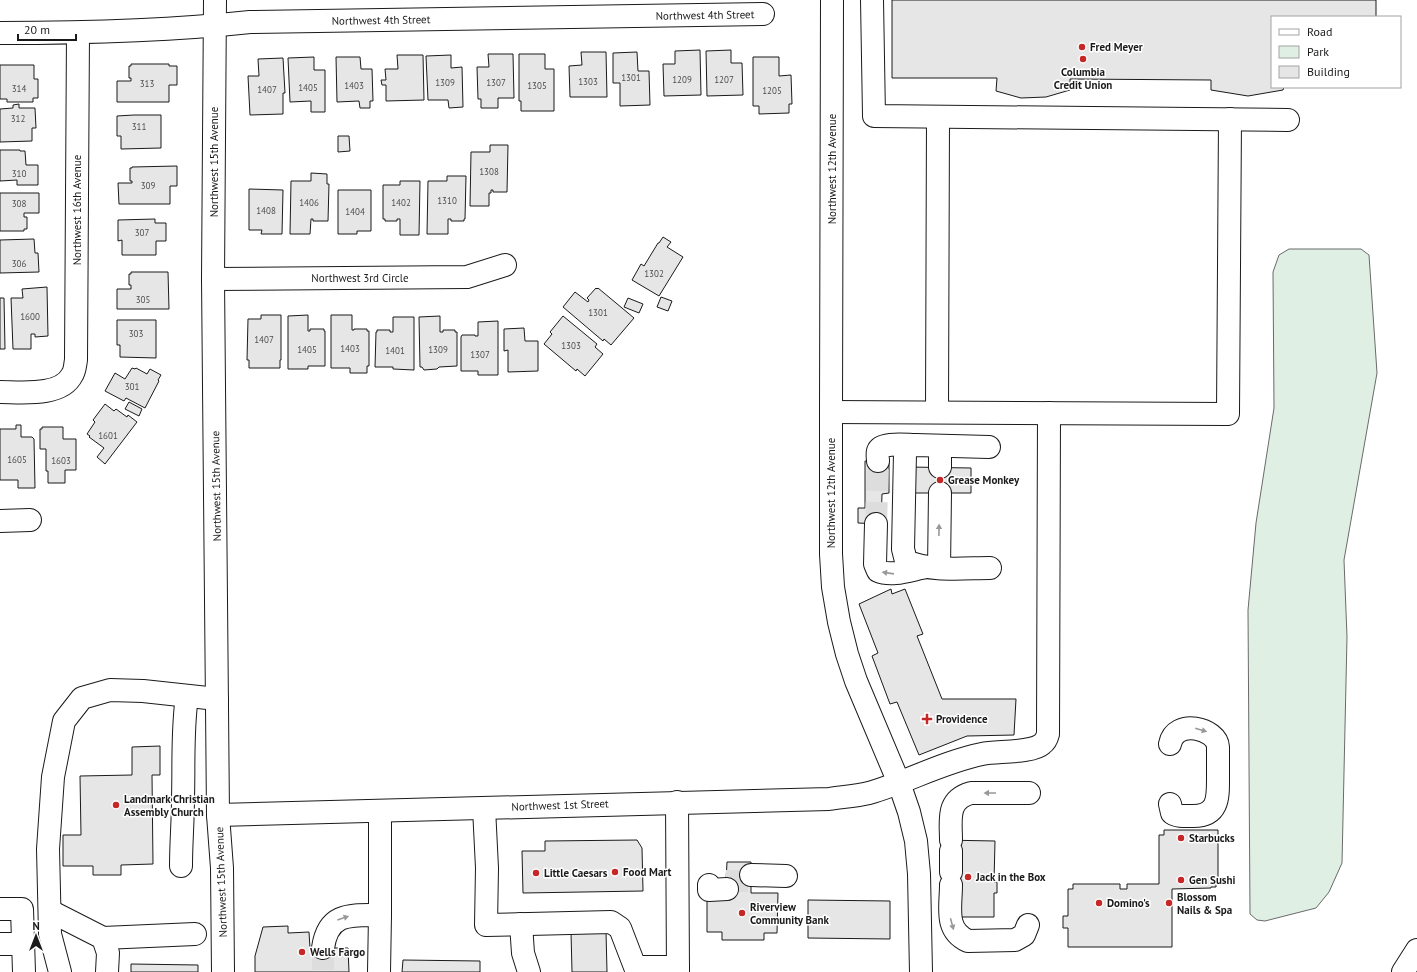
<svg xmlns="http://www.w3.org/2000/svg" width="1417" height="972" viewBox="0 0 1417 972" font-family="'PT Sans',sans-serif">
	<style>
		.green { fill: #e0efe3; stroke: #6a6a6a }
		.building { fill: #e6e6e6; stroke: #1a1a1a }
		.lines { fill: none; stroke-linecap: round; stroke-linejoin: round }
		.minor-tunnel { stroke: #ddd; stroke-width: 22; stroke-dasharray: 22 11; stroke-linecap: butt }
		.minor-casing { stroke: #1a1a1a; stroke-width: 24 }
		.highway-casing { stroke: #1a1a1a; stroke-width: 24 }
		.minor { stroke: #fff; stroke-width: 22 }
		.highway { stroke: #fff; stroke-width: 22 }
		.oneway { fill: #989898 }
		.poi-dot { fill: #c62828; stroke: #fff; stroke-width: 1.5 }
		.labels { text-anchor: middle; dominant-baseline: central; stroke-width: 3; stroke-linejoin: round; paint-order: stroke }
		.number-label { font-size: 9px; fill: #4d4d4d }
		.street-label { font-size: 11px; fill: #1a1a1a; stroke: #fff }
		.poi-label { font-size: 11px; font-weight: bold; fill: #1a1a1a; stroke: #fff; text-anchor: start }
	</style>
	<rect width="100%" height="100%" fill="#fff"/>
	<!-- green -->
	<path class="green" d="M1289 249H1361L1369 255 1377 373 1344 560 1347 637 1342 863 1329 892 1316 908 1265 921 1257 920 1250 914 1248 610 1256 523 1274 408 1273 272 1279 255Z"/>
	<!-- building -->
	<g class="building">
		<path d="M892 0H1376V17H1272V87H1284L1283 90 1248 96 1211 90V80L1070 79V90L1046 97 1021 98 996 91 997 78H892Z"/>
		<path d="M700 50 701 95 664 96 663 64H675V51Z"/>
		<path d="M731 50V63H742L743 95 707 96 706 51Z"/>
		<path d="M581 52H606L607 97H570L569 66 582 65Z"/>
		<path d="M637 52 638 71H649L650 105 620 106V83H613V53Z"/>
		<path d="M488 54H513L514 98H498V108H481V99H478L477 67H489Z"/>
		<path d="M519 54H545V69H554V111H521V101H519Z"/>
		<path d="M397 55H423L424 100 386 101V85H382L381 80H386L385 69H398Z"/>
		<path d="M451 55V68L462 67 463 107 449 108 448 100H428L426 56Z"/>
		<path d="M314 57V70H325V112H311V101L290 102 288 58Z"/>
		<path d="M336 57H360L361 69H372L373 101H370V108H360L359 101 337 102Z"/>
		<path d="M753 57H779V76L791 75 792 104H789V113L759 114V106H753Z"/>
		<path d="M283 58 285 93H283V114L250 115 248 76H259L258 59Z"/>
		<path d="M131 64H169V66H177V85H169V102H117V81H131V78H129V66H131Z"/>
		<path d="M0 65H34V79H38V98H33V102H7V99H0Z"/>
		<path d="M19 104V108H35L36 128H32V141L0 142V109L13 108V105Z"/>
		<path d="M134 115H161V148L121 149V136H117V116Z"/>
		<path d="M338 136H349L350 151 338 152Z"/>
		<path d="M490 145H508L507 192H493V190H491V193H489V206H470L471 152H490Z"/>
		<path d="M0 150H20V151H25L26 165H38V185H17V180L0 181Z"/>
		<path d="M177 166V186H170V204H119L118 183H132V181H130V168H132V167Z"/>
		<path d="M311 173 327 174V184H329L328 221H313V219H311L310 234H290L291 181H311Z"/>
		<path d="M447 176H466L465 219H464V221H451V219H448V234H427L428 181H447Z"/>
		<path d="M400 181H420L419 235H400V219H397V221H385V219H383V185H400Z"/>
		<path d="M249 189 283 190 282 234H261L262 230H249Z"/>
		<path d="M338 190H371V231H357V234H338Z"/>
		<path d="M0 193H39V213H24V217H27V229H24V231H0Z"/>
		<path d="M155 219V223H166V241H156V255H122V240L118 241V220Z"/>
		<path d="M663 237 671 242 667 247 683 257 659 296 632 280 641 264 644 266 658 243H659Z"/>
		<path d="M34 239 35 253H38L39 272 0 273V240Z"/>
		<path d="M131 272H168L169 309H117V289H131V285H129V274H131Z"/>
		<path d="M47 287 48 336 35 337V334H31V349H13L11 298H23L22 289Z"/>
		<path d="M596 288 597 289 598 288 634 318 611 345 604 339 603 341 563 307 575 292 588 302 589 300 587 298Z"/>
		<path d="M661 297 672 301 668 311 657 307Z"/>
		<path d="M0 298H4L5 349H0Z"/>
		<path d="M628 298 643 304 639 313 624 307Z"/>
		<path d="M261 315H281V360H280V368H249V360H247L248 319H261Z"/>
		<path d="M308 315V331H310V329H324V331H325V366H308V369H288V316Z"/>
		<path d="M331 315H352V330H354V329H367V331H369V366H367V373H350V368H331Z"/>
		<path d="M440 316V332H443V330H455V332H457V366L439 367 437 369 424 370 422 367H420L419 317Z"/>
		<path d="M563 316 597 344 595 347 603 354 585 376 577 369 576 371 544 344 552 334 550 332Z"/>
		<path d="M393 317H414V370L393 369V367H375L376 332H377V330H390V332H393Z"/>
		<path d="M117 320H156V358L120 357V345H117Z"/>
		<path d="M498 321V375H478V371H461V337L462 335H475V336H478V322Z"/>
		<path d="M524 328 525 341H538V371L508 372V350L504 351V329Z"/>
		<path d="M132 368 135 369 136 368 147 374 150 369 161 375 158 380 159 381 145 408 126 398 124 401 105 391 115 373 125 379Z"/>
		<path d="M129 402 142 409 139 416 125 409Z"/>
		<path d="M105 404 114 411 116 409 127 417 128 415 137 422 105 464 97 457 104 448 89 437 90 436 87 434 95 422 93 420Z"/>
		<path d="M16 425H21V437H32L34 439 35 488H18V480H0V429H16Z"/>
		<path d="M42 427H63V439H76V470H65V483H48V471H46V449H40V429H42Z"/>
		<path d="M865 461H889V493L882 494 881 524 858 523V508H865Z"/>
		<path d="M909 467 971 468V493H908Z"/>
		<path d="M891 589 892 594 905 589 923 634 917 636 942 699H1016L1014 735 967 736 919 755 897 702 890 704 872 656 878 653 859 604Z"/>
		<path d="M160 746V775H152L153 864 121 865V875H93V866H63V835H81L80 776 132 775V747Z"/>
		<path d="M1164 830H1218V883H1216V887H1211V888L1172 889V947H1068V928H1063V916H1068V889H1073V884H1120V889H1127V884H1159V835H1164Z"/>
		<path d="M637 840 642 848 643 891 523 893 522 851H545V841Z"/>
		<path d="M942 840 995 841 994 882H997V893H994V917H954L942 885Z"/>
		<path d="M727 862H751V893H778L777 933H764V940H722V932H707V892L726 881Z"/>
		<path d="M808 900 890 901V939L808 938Z"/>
		<path d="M288 926V933L309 932 310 948H348L349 972H255V956L263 927Z"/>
		<path d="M606 931 607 972H572L571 932Z"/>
		<path d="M403 960 480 961V972H402Z"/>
		<path d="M131 964 198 965V972H131Z"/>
	</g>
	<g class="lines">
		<!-- minor-tunnel -->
		<g class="minor-tunnel">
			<path d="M876 524 878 461"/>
			<path d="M726 881H751"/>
			<path d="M323 948V972"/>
		</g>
		<!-- minor casing -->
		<g class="minor-casing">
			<g id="minor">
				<path d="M215 0 213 279 218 815 222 868 223 972"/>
				<path d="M832 0 831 412V554L833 587 839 622 847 654 856 681 899 783 909 812 916 841 919 874 921 972"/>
				<path d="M872 0 874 116 1288 120"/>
				<path d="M0 33C83 33 167 31 250 22L763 14"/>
				<path d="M213 279 467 277 505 265"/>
				<path d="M0 392C21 392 61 397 72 375 75 371 75 365 76 360L78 33"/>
				<path d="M831 412 1228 414 1230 119"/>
				<path d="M937 412 938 117"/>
				<path d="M989 447 915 445 908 446 905 453 903 549 906 561C930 572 964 568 990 568"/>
				<path d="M878 461C878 458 877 454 878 451 881 442 906 445 915 445"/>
				<path d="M940 467V446"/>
				<path d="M0 521 30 520"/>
				<path d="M876 524 875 564 878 571C892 577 910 570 926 567"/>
				<path d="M939 568 940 493"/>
				<path d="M677 802 678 972"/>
				<path d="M1170 804 1172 813C1178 817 1186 816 1193 816 1219 816 1218 797 1218 778 1218 767 1218 757 1218 747 1217 728 1175 718 1170 744"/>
				<path d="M484 808 487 868 486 925 611 922 620 928 635 967H678"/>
				<path d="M380 811V915"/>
				<path d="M218 815 829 799C842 797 856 796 869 793 907 782 943 762 982 754 997 751 1032 753 1042 744 1046 741 1047 738 1048 734L1049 413"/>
				<path d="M951 840C951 820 946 800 971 793H1029"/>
				<path d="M951 851V872"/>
				<path d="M181 866C181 843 183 821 183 798 184 764 182 730 187 696"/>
				<path d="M751 875 786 876"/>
				<path d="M709 885V890L727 889"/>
				<path d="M951 885C951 907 944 930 968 941L1015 940 1024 935 1028 925"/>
				<path d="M0 909H22L24 972"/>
				<path d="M50 911 103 938 108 953 107 972"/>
				<path d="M521 924 523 953 529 972"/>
				<path d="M103 938 195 934"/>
				<path d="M0 944H24"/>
				<path d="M323 948C328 912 351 915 380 915L379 972"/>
				<path d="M60 972 50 934 48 849 53 777 64 721 82 698 110 690 143 691 217 699"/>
			</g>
		</g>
		<!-- highway casing -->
		<g class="highway-casing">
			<path id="highway" d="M1403 972 1417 950"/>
		</g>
		<!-- minor -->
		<use href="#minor" class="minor"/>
		<!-- highway -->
		<use href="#highway" class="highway"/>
	</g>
	<!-- one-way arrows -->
	<defs><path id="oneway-solid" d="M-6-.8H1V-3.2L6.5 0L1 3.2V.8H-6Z"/></defs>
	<g class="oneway">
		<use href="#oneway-solid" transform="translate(939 530) rotate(-89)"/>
		<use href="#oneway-solid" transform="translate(888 573) rotate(-172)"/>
		<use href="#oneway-solid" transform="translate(1201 730) rotate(16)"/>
		<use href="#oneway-solid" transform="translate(990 793) rotate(180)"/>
		<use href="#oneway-solid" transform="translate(343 918) rotate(-19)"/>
		<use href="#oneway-solid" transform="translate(952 924) rotate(75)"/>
	</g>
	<!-- markers -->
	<g class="poi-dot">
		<circle cx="1082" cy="47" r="4"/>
		<circle cx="1083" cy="59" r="4"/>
		<circle cx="940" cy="480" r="4"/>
		<path d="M925 713h4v4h4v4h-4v4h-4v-4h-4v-4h4z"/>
		<circle cx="116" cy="805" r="4"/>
		<circle cx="1181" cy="838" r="4"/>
		<circle cx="615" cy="872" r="4"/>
		<circle cx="536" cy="873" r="4"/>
		<circle cx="968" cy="877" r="4"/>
		<circle cx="1181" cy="880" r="4"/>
		<circle cx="1099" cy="903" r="4"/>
		<circle cx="1169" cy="903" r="4"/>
		<circle cx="742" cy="913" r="4"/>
		<circle cx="302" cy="952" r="4"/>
	</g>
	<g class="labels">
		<!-- number labels -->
		<g class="number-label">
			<text x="631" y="77">1301</text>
			<text x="682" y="79">1209</text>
			<text x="724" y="79">1207</text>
			<text x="588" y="81">1303</text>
			<text x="445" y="82">1309</text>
			<text x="496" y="82">1307</text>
			<text x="147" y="83">313</text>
			<text x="354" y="85">1403</text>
			<text x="537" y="85">1305</text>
			<text x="308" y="87">1405</text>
			<text x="19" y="88">314</text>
			<text x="267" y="89">1407</text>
			<text x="772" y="90">1205</text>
			<text x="18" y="118">312</text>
			<text x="139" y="126">311</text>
			<text x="489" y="171">1308</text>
			<text x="19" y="173">310</text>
			<text x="148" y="185">309</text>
			<text x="447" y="200">1310</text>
			<text x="309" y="202">1406</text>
			<text x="401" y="202">1402</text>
			<text x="19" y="203">308</text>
			<text x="266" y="210">1408</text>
			<text x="355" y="211">1404</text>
			<text x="142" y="232">307</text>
			<text x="19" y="263">306</text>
			<text x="654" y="273">1302</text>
			<text x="143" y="299">305</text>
			<text x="598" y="312">1301</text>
			<text x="30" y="316">1600</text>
			<text x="136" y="333">303</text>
			<text x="264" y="339">1407</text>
			<text x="571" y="345">1303</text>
			<text x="350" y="348">1403</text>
			<text x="307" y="349">1405</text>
			<text x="438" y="349">1309</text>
			<text x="395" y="350">1401</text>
			<text x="480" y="354">1307</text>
			<text x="132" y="386">301</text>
			<text x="108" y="435">1601</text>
			<text x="17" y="459">1605</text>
			<text x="61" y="460">1603</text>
		</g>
		<!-- street labels -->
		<g class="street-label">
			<text transform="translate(705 15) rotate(-1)">Northwest 4th Street</text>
			<text transform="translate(381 20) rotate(-1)">Northwest 4th Street</text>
			<text transform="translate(214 162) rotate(-90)">Northwest 15th Avenue</text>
			<text transform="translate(832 169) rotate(-90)">Northwest 12th Avenue</text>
			<text transform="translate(77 210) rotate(-90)">Northwest 16th Avenue</text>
			<text x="360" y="278">Northwest 3rd Circle</text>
			<text transform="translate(216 486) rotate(-91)">Northwest 15th Avenue</text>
			<text transform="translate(831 493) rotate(-90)">Northwest 12th Avenue</text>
			<text transform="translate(560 805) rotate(-2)">Northwest 1st Street</text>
			<text transform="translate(221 882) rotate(-92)">Northwest 15th Avenue</text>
		</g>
		<!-- poi labels -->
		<g class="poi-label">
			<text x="1090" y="47">Fred Meyer</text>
			<text x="1083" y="72" text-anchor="middle">Columbia<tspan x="1083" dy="13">Credit Union</tspan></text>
			<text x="948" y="480">Grease Monkey</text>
			<text x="936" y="719">Providence</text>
			<text x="124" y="799">Landmark Christian<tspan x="124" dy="13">Assembly Church</tspan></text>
			<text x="1189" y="838">Starbucks</text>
			<text x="623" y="872">Food Mart</text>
			<text x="544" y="873">Little Caesars</text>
			<text x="976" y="877">Jack in the Box</text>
			<text x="1189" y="880">Gen Sushi</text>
			<text x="1177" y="897">Blossom<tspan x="1177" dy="13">Nails &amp; Spa</tspan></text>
			<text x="1107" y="903">Domino's</text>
			<text x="750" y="907">Riverview<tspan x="750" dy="13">Community Bank</tspan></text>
			<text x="310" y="952">Wells Fargo</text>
		</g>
	</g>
	<!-- legend -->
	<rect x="1271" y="16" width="130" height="72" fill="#ffffff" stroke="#a3a3a3"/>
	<rect x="1279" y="29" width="20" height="6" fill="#ffffff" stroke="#a3a3a3"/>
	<text x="1307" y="36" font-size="12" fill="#1a1a1a">Road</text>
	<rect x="1279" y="46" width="20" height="12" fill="#e0efe3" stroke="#a3a3a3"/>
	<text x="1307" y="56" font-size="12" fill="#1a1a1a">Park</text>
	<rect x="1279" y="66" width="20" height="12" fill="#e6e6e6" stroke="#a3a3a3"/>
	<text x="1307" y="76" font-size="12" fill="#1a1a1a">Building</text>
	<!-- north arrow -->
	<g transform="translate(36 936)" stroke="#ffffff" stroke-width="3" paint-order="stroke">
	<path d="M0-3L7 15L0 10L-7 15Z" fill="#1a1a1a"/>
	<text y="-6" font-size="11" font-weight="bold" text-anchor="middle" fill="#1a1a1a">N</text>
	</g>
	<!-- scale -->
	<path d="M18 34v6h58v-6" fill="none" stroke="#1a1a1a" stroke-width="2"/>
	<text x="24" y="34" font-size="12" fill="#1a1a1a" stroke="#ffffff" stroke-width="3" paint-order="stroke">20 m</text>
</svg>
